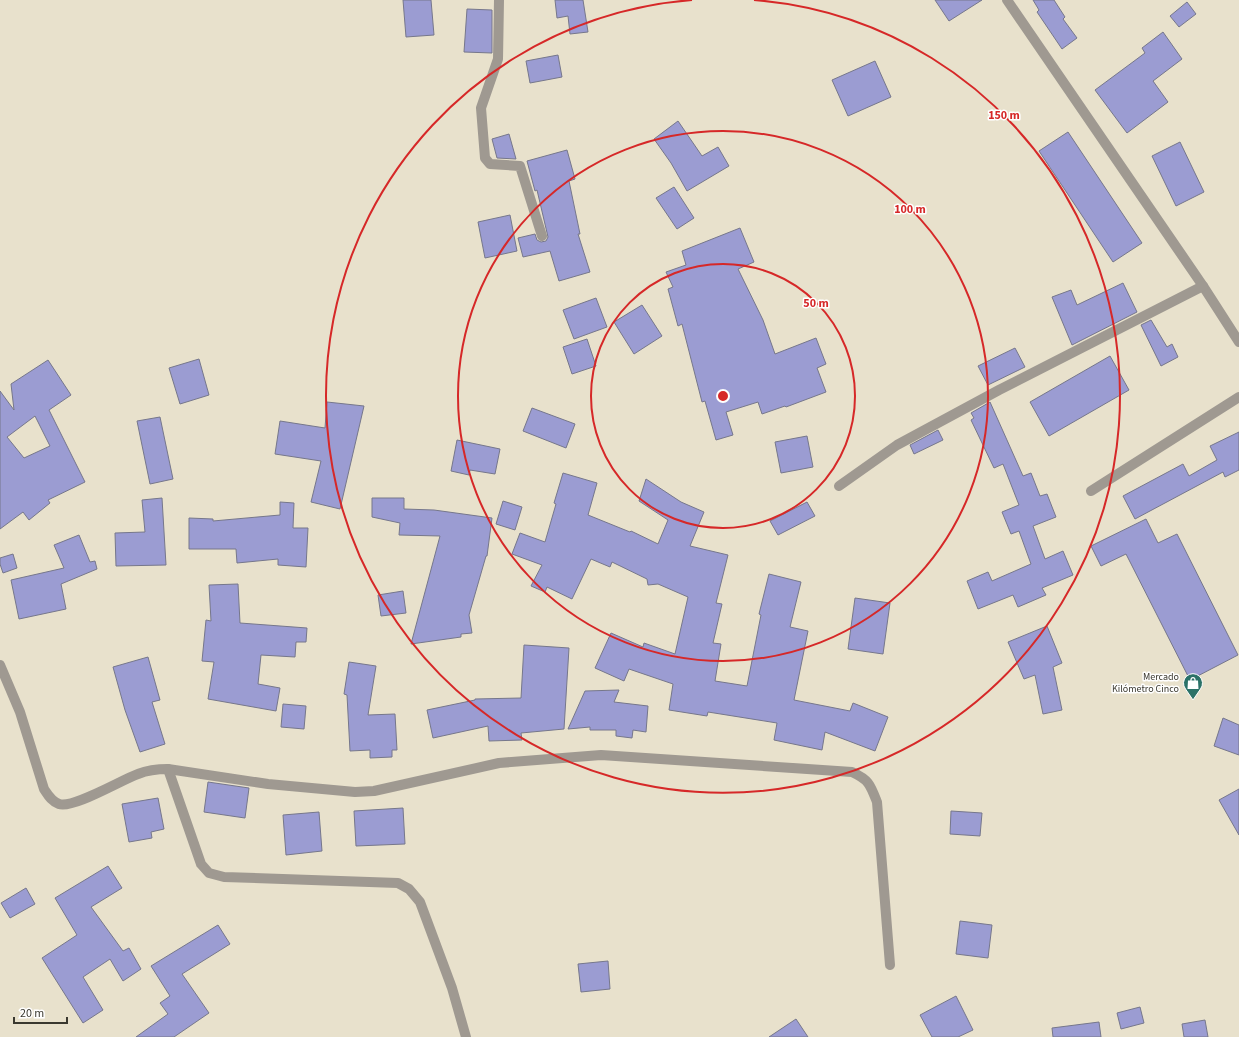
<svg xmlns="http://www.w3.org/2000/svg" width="1239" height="1037" viewBox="0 0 1239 1037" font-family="'Source Sans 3',sans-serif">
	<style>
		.building { fill: #9b9cd2; stroke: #76778b; fill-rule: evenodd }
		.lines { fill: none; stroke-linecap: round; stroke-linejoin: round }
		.minor { stroke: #9f9991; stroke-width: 10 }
		.ring { fill: none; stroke: #d62828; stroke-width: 2 }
		.labels { text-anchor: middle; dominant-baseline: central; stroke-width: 3; stroke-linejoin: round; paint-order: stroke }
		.poi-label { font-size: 10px; fill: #3a382f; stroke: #fff; text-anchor: end }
		.centre { fill: #d62828; stroke: #fff; stroke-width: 2 }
		.ring-label { font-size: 12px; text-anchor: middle; font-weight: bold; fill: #d62828; stroke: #fff; stroke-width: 3; stroke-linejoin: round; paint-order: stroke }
	</style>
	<rect width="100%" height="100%" fill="#e8e1cc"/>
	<!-- building -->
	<g class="building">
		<path d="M403 0H431L434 35 406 37Z"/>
		<path d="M555 0H583L588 32 570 34 568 16 557 18Z"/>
		<path d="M935 0H982L949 21Z"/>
		<path d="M1033 0H1054L1065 17 1063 19 1077 38 1062 49 1037 12 1039 10Z"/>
		<path d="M1187 2 1196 14 1179 27 1170 16Z"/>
		<path d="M467 9 492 10V53L464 52Z"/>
		<path d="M1163 32 1182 59 1153 81 1168 102 1127 133 1095 90 1145 53 1142 48Z"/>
		<path d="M558 55 562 77 530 83 526 61Z"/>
		<path d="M875 61 891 97 848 116 832 80Z"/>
		<path d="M678 121 702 156 718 147 729 166 687 191 671 163 654 139Z"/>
		<path d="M1068 132 1142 243 1113 262 1039 151Z"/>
		<path d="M509 134 516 159 497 158 492 139Z"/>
		<path d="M1180 142 1204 192 1176 206 1152 156Z"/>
		<path d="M567 150 575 179 569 181 580 234H578L590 272 559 281 550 251 523 257 518 238 535 234 537 240 541 242 546 241 548 237 537 190 535 191 527 161Z"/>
		<path d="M674 187 694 218 677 229 656 198Z"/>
		<path d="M510 215 517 251 485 258 478 222Z"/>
		<path d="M740 228 754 262 738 269 763 320 775 354 816 338 826 364 817 368 826 392 786 407 785 406 762 414 758 402 726 412 733 435 716 440 705 401 702 402 682 324 678 326 668 289 673 287 666 272 686 265 682 251Z"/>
		<path d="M1123 283 1137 312 1072 345 1052 297 1071 290 1077 305Z"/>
		<path d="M596 298 607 327 574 339 563 310Z"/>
		<path d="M642 305 662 336 634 354 614 322Z"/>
		<path d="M1151 320 1167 347 1172 344 1178 357 1161 366 1141 325Z"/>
		<path d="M587 339 596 366 572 374 563 347Z"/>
		<path d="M1015 348 1025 367 988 385 978 366Z"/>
		<path d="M1110 356 1129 390 1049 436 1030 402Z"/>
		<path d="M199 359 209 395 180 404 169 368Z"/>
		<path d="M48 360 71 395 49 410 85 482 48 500 50 503 29 520 23 512 0 529V391L14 410 11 384ZM35 416 50 446 24 458 7 437Z"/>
		<path d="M327 402 364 406 340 509 311 502 321 461 275 454 280 421 325 428Z"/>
		<path d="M990 402 1023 476 1031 473 1040 496 1047 494 1056 517 1033 526 1045 559 1063 551 1073 575 1042 588 1046 595 1018 607 1013 595 978 609 967 581 988 572 992 581 1031 564 1019 531 1011 534 1002 512 1019 505 1003 464 994 468 971 420 974 418 971 413Z"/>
		<path d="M532 408 575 424 566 448 523 431Z"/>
		<path d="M160 417 173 479 150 484 137 421Z"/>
		<path d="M938 430 943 440 914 454 910 445Z"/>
		<path d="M1239 432V470L1225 477 1223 472 1135 519 1123 496 1183 464 1189 476 1217 460 1210 446Z"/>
		<path d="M807 436 813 467 781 473 775 442Z"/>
		<path d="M457 440 500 449 495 474 470 470 469 475 451 471Z"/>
		<path d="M563 473 597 483 588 515 630 532 631 531 658 544 668 520 639 501 646 479 681 502 704 512 690 546 728 555 716 603 722 604 713 643 721 644 715 681 747 686 761 615 759 614 769 574 801 582 790 627 808 631 794 700 850 711 853 703 888 717 875 751 825 732 822 750 774 740 777 723 708 712 707 716 669 710 673 684 629 669 624 681 595 668 611 633 643 647 644 643 675 654 688 597 658 584 648 585 647 579 612 562 610 567 591 559 572 599 547 587 545 592 531 586 542 565 512 554 520 533 545 542 556 504 554 503Z"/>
		<path d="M162 498 166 565 116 566 115 533 145 532 142 500Z"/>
		<path d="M372 498H404V509L434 510 492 518 487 556H486L469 615 472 633 461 634V637L411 644 440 536 399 535 400 523 372 517Z"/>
		<path d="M503 501 522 507 515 530 496 524Z"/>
		<path d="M280 502 294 503 293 528H308L306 567 278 565V559L237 563 236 549H189V518L213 519V521L280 515Z"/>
		<path d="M807 502 815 516 778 535 770 521Z"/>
		<path d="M1146 519 1158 543 1177 534 1238 655 1190 680 1126 554 1101 566 1091 546Z"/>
		<path d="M79 535 90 562 95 561 97 569 61 584 66 609 19 619 11 580 64 568 54 545Z"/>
		<path d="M13 554 17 568 3 573 0 564V558Z"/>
		<path d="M238 584 240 623 307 628 306 642H296L295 657 261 655 258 684 280 688 276 711 208 699 214 662 202 661 206 620 211 621 209 585Z"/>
		<path d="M403 591 406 613 381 616 378 595Z"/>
		<path d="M855 598 890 603 883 654 848 649Z"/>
		<path d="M1047 626 1062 663 1053 667 1062 710 1043 714 1035 675 1024 679 1008 642Z"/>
		<path d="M524 645 569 648 564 729 521 733 522 740 489 741 488 726 433 738 427 710 475 700V699L521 698Z"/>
		<path d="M148 657 160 700 152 702 165 744 140 752 125 710 113 667Z"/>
		<path d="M349 662 376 666 368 715 395 714 397 750H392V757L370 758V750L350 751 347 695 344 694Z"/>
		<path d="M619 690 614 702 648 706 646 732 633 730 632 738 616 736V730H590V727L568 729 585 691Z"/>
		<path d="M283 704 306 706 304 729 281 727Z"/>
		<path d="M1223 718 1239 725V755L1214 746Z"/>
		<path d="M208 782 249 788 245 818 204 812Z"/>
		<path d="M1239 789V835L1219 800Z"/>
		<path d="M158 798 164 829 151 832 152 838 129 842 122 804Z"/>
		<path d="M403 808 405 844 356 846 354 811Z"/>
		<path d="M951 811 982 813 980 836 950 834Z"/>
		<path d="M319 812 322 851 286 855 283 815Z"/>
		<path d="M108 866 122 888 91 907 123 951 129 948 141 969 123 981 110 959 83 977 103 1010 83 1023 42 958 77 935 55 898Z"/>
		<path d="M26 888 35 904 10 918 1 903Z"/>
		<path d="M960 921 992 925 988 958 956 954Z"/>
		<path d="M218 925 230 944 182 974 209 1013 174 1037H136L168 1014 160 1003 170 996 151 966Z"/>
		<path d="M608 961 610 989 581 992 578 964Z"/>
		<path d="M956 996 973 1030 958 1037H932L920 1015Z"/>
		<path d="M1140 1007 1144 1023 1121 1029 1117 1013Z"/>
		<path d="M796 1019 808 1037H769Z"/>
		<path d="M1205 1020 1208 1037H1184L1182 1024Z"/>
		<path d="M1099 1022 1101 1037H1053L1052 1028Z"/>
	</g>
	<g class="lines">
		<!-- minor -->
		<g class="minor">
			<path d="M499 0 498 59 481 108 485 158 490 164 520 166 542 236"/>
			<path d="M1007 0 1203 286 1239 342"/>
			<path d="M839 486 897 445 999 390 1203 286"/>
			<path d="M1091 491 1239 397"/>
			<path d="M0 665 20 712 44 789C48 795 51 801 59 804 73 809 121 780 138 774 148 770 157 769 168 769L268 784 355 792 374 791 499 763 601 755 852 772C869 780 870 784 877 802L890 965"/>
			<path d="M168 769 201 864 209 873 224 877 398 883 409 889 420 902 452 988 466 1037"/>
		</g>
	</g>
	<!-- distance rings -->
	<g class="ring">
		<circle cx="723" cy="396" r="132"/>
		<circle cx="723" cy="396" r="265"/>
		<path d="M754 0A397 397 0 1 1 692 0"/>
	</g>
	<!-- icons -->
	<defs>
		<g id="shop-pin" transform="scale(1)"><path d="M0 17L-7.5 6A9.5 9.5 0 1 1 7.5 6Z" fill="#2b7268" stroke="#fff"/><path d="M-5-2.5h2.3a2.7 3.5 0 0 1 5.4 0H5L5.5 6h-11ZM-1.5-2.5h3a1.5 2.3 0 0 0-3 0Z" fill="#fff"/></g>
	</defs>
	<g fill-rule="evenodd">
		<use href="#shop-pin" x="1193" y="683"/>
	</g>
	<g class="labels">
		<!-- poi labels -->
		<g class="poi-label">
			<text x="1179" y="677">Mercado<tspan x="1179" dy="12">Kilómetro Cinco</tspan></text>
		</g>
	</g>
	<circle cx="723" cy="396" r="6" class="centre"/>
	<g class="ring-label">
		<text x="1004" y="119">150 m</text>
		<text x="910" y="213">100 m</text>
		<text x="816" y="307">50 m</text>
	</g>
	<!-- scale -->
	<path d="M14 1017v6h53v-6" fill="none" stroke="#3a382f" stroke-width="2"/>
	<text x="20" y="1017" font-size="12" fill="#3a382f" stroke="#ffffff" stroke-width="3" paint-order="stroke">20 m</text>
</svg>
